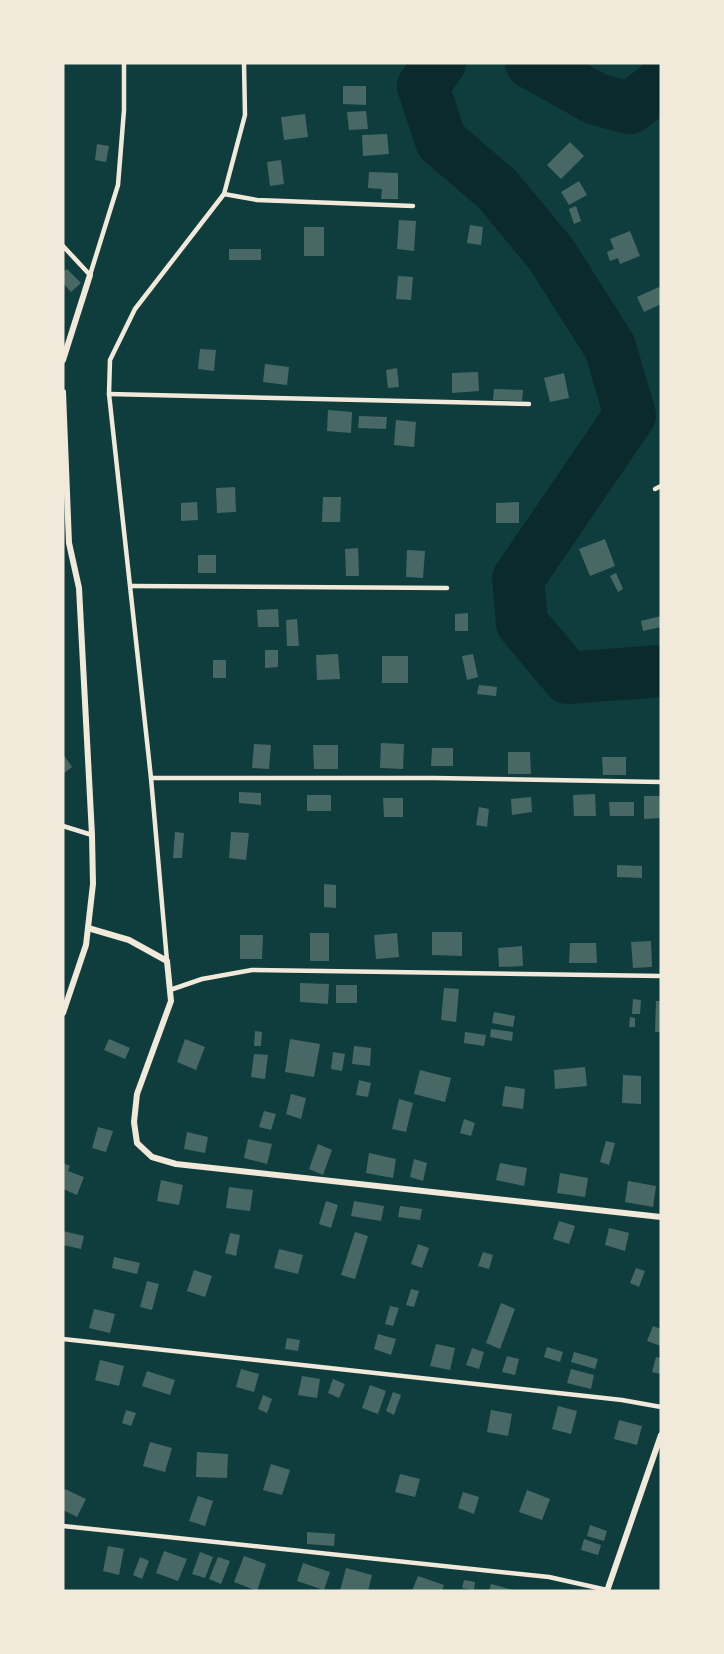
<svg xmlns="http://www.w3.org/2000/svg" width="724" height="1654" viewBox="0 0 724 1654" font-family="'DM Sans',sans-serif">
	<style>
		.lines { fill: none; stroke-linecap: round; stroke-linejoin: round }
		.river { stroke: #0a2a2b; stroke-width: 52 }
		.building { fill: #486865 }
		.service { stroke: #f1e9da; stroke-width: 4.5 }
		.minor { stroke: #f1e9da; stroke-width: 6 }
	</style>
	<rect width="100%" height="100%" fill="#0f3d3e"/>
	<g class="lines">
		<!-- river -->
		<g class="river">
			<path d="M440 63 423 86 441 141 497 189 551 254 610 347 630 415 518 579 522 623 568 678 661 671"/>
			<path d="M531 63 596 99 630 108 661 84"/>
		</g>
	</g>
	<!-- building -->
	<g class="building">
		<path d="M343 86H366V105L343 104Z"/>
		<path d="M366 111 368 129 349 130 347 112Z"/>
		<path d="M305 114 308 137 284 140 281 117Z"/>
		<path d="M387 134 389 154 363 156 362 135Z"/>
		<path d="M570 142 584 156 561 179 547 165Z"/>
		<path d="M97 144 109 146 106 162 95 160Z"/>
		<path d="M281 160 284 184 270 186 267 162Z"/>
		<path d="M369 172 398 173V199H381L382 189 368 188Z"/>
		<path d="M579 181 587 195 569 205 561 192Z"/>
		<path d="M576 206 581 221 574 224 569 209Z"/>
		<path d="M399 220 416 221 414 251 397 249Z"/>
		<path d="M470 225 483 227 481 245 467 243Z"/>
		<rect x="304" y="227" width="20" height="29"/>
		<path d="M630 231 640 256 620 264 618 258 610 261 607 252 614 249 610 239Z"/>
		<rect x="229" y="249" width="32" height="11"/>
		<path d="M67 269 81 283 71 292 63 283V272Z"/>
		<path d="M398 276 413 277 411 300 396 299Z"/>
		<path d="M659 287 661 291V304L644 312 637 297Z"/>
		<path d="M200 349 216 350 214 371 198 369Z"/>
		<path d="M265 364 289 367 287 385 263 382Z"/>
		<path d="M397 368 399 387 388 388 386 370Z"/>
		<path d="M478 372 479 391 452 393V373Z"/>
		<path d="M564 373 569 398 550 402 544 378Z"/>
		<path d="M494 389 523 390 522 401 493 400Z"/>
		<path d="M328 410 352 412 351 433 327 431Z"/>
		<path d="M359 416 387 417 386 429 358 428Z"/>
		<path d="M396 420 416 422 414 447 394 445Z"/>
		<path d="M235 487 236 512 217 513 216 488Z"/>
		<path d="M323 497H341L340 522H322Z"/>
		<path d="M197 502 198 520 181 521V503Z"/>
		<path d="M519 502V523H496V503Z"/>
		<path d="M605 539 615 566 590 576 579 549Z"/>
		<path d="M358 548 359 576H346L345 549Z"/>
		<path d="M407 550 425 551 423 578 406 577Z"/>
		<rect x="198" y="555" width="18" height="18"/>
		<path d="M616 573 623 589 618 592 610 576Z"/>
		<path d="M278 609 279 627H258L257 610Z"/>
		<path d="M468 613V631H455V614Z"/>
		<path d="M661 616V627L643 631 641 621Z"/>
		<path d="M297 619 299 646H287L286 620Z"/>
		<path d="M265 650H278V667L265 668Z"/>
		<path d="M338 654 340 679 317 680 316 655Z"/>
		<path d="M473 654 478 677 467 680 462 656Z"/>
		<rect x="382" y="656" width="26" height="27"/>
		<rect x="213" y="660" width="13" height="18"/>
		<path d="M479 685 497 687 496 696 477 694Z"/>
		<path d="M381 743 404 744 403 769 380 768Z"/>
		<path d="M254 744 271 745 269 769 252 768Z"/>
		<path d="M313 745H338V769H314Z"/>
		<path d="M432 748H453V766H431Z"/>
		<path d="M508 752H530L531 774H508Z"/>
		<path d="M63 754 72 767 63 774Z"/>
		<path d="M602 757H626V775H603Z"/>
		<path d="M239 792 261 793V805L239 803Z"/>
		<path d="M595 794 596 816H574L573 795Z"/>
		<rect x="307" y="795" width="24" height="16"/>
		<path d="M644 796H661V818L644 819Z"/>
		<path d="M531 797 532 812 512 815 511 799Z"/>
		<path d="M383 798H403V817H384Z"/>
		<path d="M609 802H634V816H610Z"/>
		<path d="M479 807 489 809 487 827 476 825Z"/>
		<path d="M175 832 184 833 182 858H173Z"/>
		<path d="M231 832 249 833 246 860 229 858Z"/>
		<path d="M617 865 642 866V878L617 877Z"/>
		<path d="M324 884 336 885V908L324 907Z"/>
		<path d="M432 932H462V956L432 955Z"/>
		<rect x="310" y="933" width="19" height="28"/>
		<path d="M397 933 399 957 376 959 374 935Z"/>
		<path d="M240 935H263L262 959H240Z"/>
		<path d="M651 941 652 967 633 968 631 942Z"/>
		<path d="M570 943H596L597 963H569Z"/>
		<path d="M522 946 523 966 499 967 498 948Z"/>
		<path d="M300 983 329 984 328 1004 300 1002Z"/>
		<rect x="336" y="985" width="21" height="18"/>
		<path d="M444 988 459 989 456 1022 441 1020Z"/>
		<path d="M633 999 641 1000 640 1014H632Z"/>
		<path d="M656 1001H661V1032H655Z"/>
		<path d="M494 1012 515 1016 513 1027 492 1023Z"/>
		<path d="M630 1017 635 1018V1027H629Z"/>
		<path d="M491 1029 513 1032 512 1041 490 1037Z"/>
		<path d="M255 1031 262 1032 261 1046H254Z"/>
		<path d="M465 1032 486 1035 484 1046 464 1043Z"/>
		<path d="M109 1039 130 1048 125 1059 104 1050Z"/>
		<path d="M185 1039 205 1047 196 1070 177 1062Z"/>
		<path d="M290 1039 320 1044 314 1077 285 1072Z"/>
		<path d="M354 1046 371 1048 370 1066 352 1064Z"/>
		<path d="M333 1052 345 1054 342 1071 331 1069Z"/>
		<path d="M254 1054 268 1055 265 1079 251 1077Z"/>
		<path d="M585 1067 587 1086 555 1089 554 1070Z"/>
		<path d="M420 1070 451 1078 445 1102 414 1094Z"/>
		<path d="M623 1075 641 1076V1104L622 1103Z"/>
		<path d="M359 1080 371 1083 368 1097 356 1095Z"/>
		<path d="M505 1086 525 1089 523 1109 502 1106Z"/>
		<path d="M291 1094 306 1098 301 1119 286 1114Z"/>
		<path d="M399 1099 413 1103 406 1132 392 1129Z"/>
		<path d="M264 1111 276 1114 271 1130 259 1127Z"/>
		<path d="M464 1119 475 1123 471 1136 460 1133Z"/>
		<path d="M98 1127 113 1131 106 1152 92 1148Z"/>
		<path d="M187 1132 208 1137 205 1153 184 1149Z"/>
		<path d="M248 1139 272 1144 267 1164 244 1158Z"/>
		<path d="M606 1141 615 1143 609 1165 600 1162Z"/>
		<path d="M318 1144 332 1150 323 1175 309 1169Z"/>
		<path d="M369 1153 396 1159 393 1178 366 1173Z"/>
		<path d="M414 1159 427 1163 423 1181 410 1177Z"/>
		<path d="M63 1163 70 1166 68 1171 84 1177 77 1195 63 1189Z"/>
		<path d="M500 1163 527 1168 524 1186 496 1180Z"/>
		<path d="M560 1173 588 1178 585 1197 557 1193Z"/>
		<path d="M161 1180 183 1185 179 1205 157 1201Z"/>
		<path d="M628 1181 656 1186 653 1207 625 1202Z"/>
		<path d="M229 1187 253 1190 250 1211 226 1208Z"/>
		<path d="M326 1201 338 1205 331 1228 319 1224Z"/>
		<path d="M354 1201 384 1206 381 1221 351 1216Z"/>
		<path d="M400 1206 422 1209 420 1220 398 1217Z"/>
		<path d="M559 1221 575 1226 569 1244 553 1239Z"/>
		<path d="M609 1228 629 1233 625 1251 605 1245Z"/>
		<path d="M63 1231 84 1236 81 1249 63 1245Z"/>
		<path d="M355 1232 368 1236 355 1279 341 1275Z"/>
		<path d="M230 1233 240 1235 236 1256 225 1253Z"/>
		<path d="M418 1244 429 1248 422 1268 411 1264Z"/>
		<path d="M279 1249 303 1255 298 1274 274 1268Z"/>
		<path d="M483 1252 493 1255 489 1269 478 1266Z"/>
		<path d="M114 1257 140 1263 137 1274 112 1268Z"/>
		<path d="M636 1268 645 1271 639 1287 630 1283Z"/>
		<path d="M194 1270 212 1276 205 1297 187 1291Z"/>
		<path d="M147 1281 159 1284 152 1310 140 1307Z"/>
		<path d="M411 1289 419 1291 414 1307 406 1305Z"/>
		<path d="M501 1303 515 1309 500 1349 486 1343Z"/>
		<path d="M390 1306 399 1308 393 1326 385 1324Z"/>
		<path d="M94 1309 115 1314 110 1333 89 1328Z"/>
		<path d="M653 1326 661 1329V1346L647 1341Z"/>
		<path d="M378 1334 396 1339 391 1355 374 1349Z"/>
		<path d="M287 1338 300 1340 298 1351 285 1349Z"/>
		<path d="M436 1344 455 1348 450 1370 430 1366Z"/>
		<path d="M547 1347 563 1352 560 1362 544 1357Z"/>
		<path d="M472 1348 484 1352 479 1369 466 1365Z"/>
		<path d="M574 1352 598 1359 595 1369 571 1362Z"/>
		<path d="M507 1356 519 1359 515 1375 502 1372Z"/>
		<path d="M656 1357 661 1358V1374L652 1372Z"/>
		<path d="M100 1360 124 1366 119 1386 95 1380Z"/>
		<path d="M241 1369 259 1374 254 1392 236 1387Z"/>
		<path d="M571 1369 594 1375 591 1389 567 1383Z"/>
		<path d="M147 1371 175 1380 170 1395 142 1386Z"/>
		<path d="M302 1376 320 1379 317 1398 298 1395Z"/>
		<path d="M333 1379 345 1384 339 1398 328 1393Z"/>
		<path d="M370 1385 386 1391 378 1414 362 1408Z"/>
		<path d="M393 1392 401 1395 394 1415 386 1411Z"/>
		<path d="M263 1395 272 1399 267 1413 258 1409Z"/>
		<path d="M558 1406 577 1411 571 1434 552 1429Z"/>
		<path d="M126 1410 136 1413 131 1426 122 1423Z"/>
		<path d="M491 1410 512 1414 508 1436 487 1432Z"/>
		<path d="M619 1420 642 1426 637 1445 614 1439Z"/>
		<path d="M150 1442 172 1448 165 1472 143 1466Z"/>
		<path d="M197 1452 228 1454 227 1478 196 1477Z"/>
		<path d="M271 1464 290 1470 282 1495 263 1490Z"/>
		<path d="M400 1474 420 1479 415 1497 395 1492Z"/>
		<path d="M65 1489 86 1499 77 1517 63 1510V1493Z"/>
		<path d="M527 1490 550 1499 542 1520 519 1512Z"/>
		<path d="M463 1492 479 1497 474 1514 458 1508Z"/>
		<path d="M198 1496 213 1501 205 1526 189 1521Z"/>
		<path d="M590 1525 607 1531 604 1541 587 1536Z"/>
		<path d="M307 1532 335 1534 334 1546 307 1544Z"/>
		<path d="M584 1539 601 1545 598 1555 581 1550Z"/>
		<path d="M108 1546 124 1549 119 1575 103 1571Z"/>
		<path d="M164 1551 187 1559 178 1581 156 1573Z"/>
		<path d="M200 1552 213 1557 205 1578 192 1574Z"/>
		<path d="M244 1556 266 1564 257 1591 234 1582Z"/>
		<path d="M140 1557 149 1561 142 1579 133 1575Z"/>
		<path d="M218 1557 230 1561 221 1584 209 1579Z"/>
		<path d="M303 1563 330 1572 324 1590 297 1581Z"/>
		<path d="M346 1568 372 1575 368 1591H340Z"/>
		<path d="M418 1576 444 1585 442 1591H412Z"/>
		<path d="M464 1580 475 1582 474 1590 462 1588Z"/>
		<path d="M491 1584 513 1590V1591H489Z"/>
	</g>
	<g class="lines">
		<!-- service -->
		<g class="service">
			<path d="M224 194 257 200 413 206"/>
			<path d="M63 246 90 275 118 185 124 110V63"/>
			<path d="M109 394 529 404"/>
			<path d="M655 489 661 486"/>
			<path d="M131 586 447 588"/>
			<path d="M151 778H434L661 782"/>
			<path d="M63 826 92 835"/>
			<path d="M167 961 151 778 109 394 110 360 135 309 224 194 245 115 244 63"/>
			<path d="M170 990 202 979 252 970 661 976"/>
			<path d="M63 1339 622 1400 661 1407"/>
			<path d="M63 1526 549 1577 607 1590"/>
		</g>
		<!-- minor -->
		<g class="minor">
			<path d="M63 360 90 275"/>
			<path d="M63 392 69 543 79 588 92 835 93 884 86 945 63 1013"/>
			<path d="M88 928 129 940 167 961 171 1001 137 1094 134 1122 137 1143 152 1157 176 1164 661 1217"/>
			<path d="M607 1591 661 1435"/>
		</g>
	</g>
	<!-- border -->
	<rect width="724" height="1654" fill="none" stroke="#f1e9da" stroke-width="129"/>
</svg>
